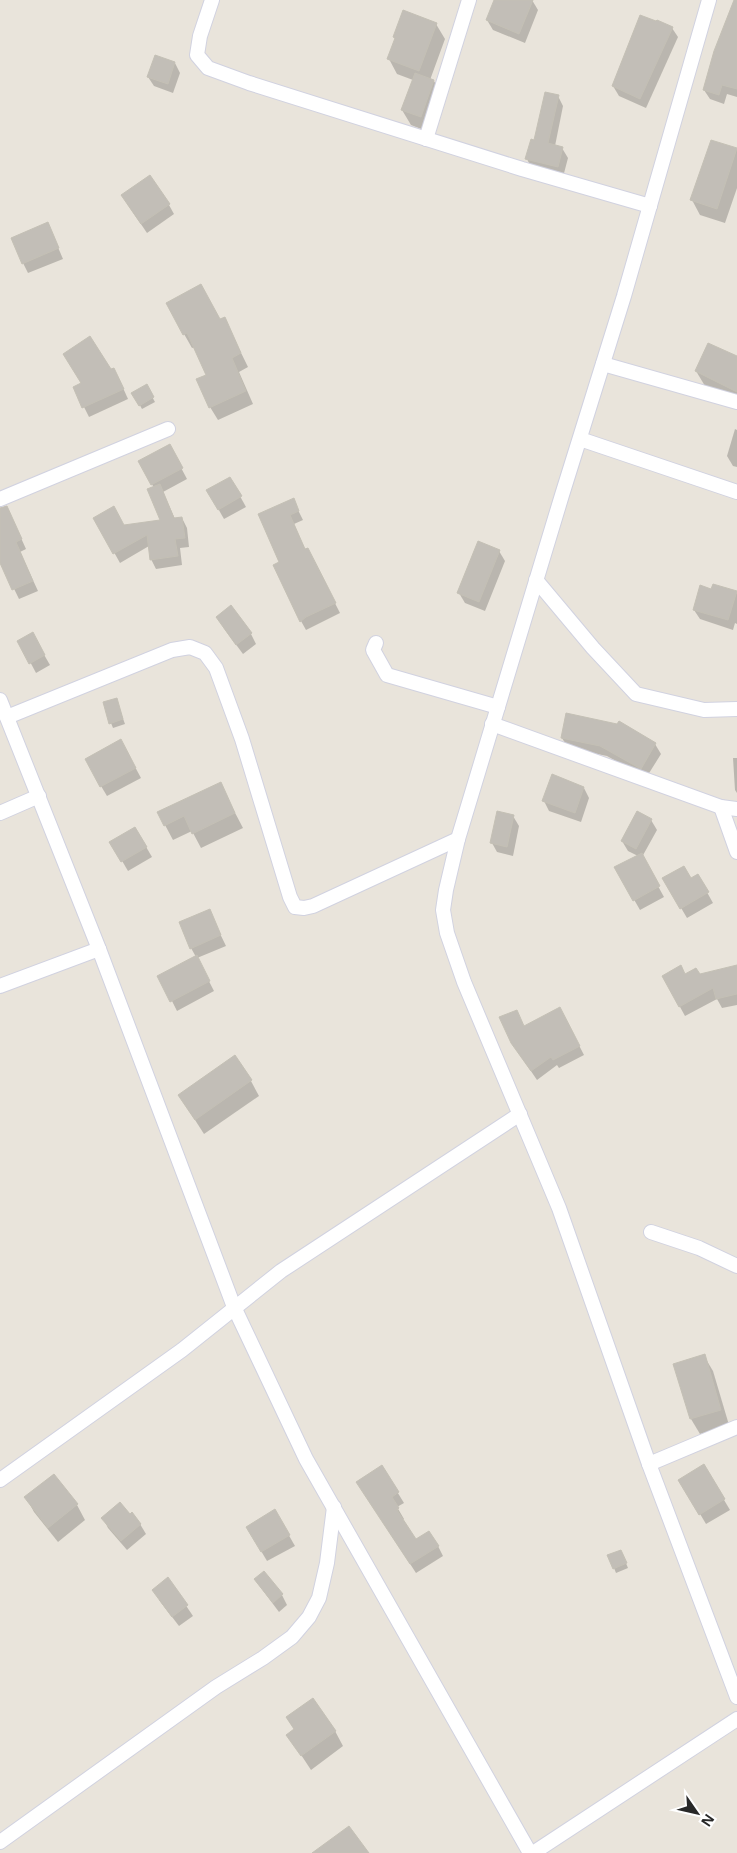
<svg xmlns="http://www.w3.org/2000/svg" width="737" height="1853" viewBox="0 0 737 1853" font-family="'Noto Sans',sans-serif">
	<style>
		.shadow { fill: #0003 }
		.building { fill: #c2beb7; stroke: #c4c0b5 }
		.lines { fill: none; stroke-linecap: round; stroke-linejoin: round }
		.minor-casing { stroke: #d1d2e0; stroke-width: 16 }
		.minor { stroke: #fff; stroke-width: 14 }
	</style>
	<rect width="100%" height="100%" fill="#e9e4db"/>
	<!-- shadow -->
	<g class="shadow">
		<path d="M495 0H532L538 10 525 43 493 30 487 20Z"/>
		<path d="M735 0H737V97L727 94 724 104 710 99 704 90Z"/>
		<path d="M436 24 445 39 430 80 434 81 442 96 429 132 411 125 402 110 413 80 397 74 389 59 396 40 394 37Z"/>
		<path d="M672 28 678 37 646 108 619 96 613 86Z"/>
		<path d="M175 63 180 73 173 93 154 86 148 77Z"/>
		<path d="M558 96 563 106 555 146 562 148 568 158 563 177 532 169 527 159Z"/>
		<path d="M712 141 737 150V188L725 223 700 215 692 200Z"/>
		<path d="M128 205H169L174 214 147 233Z"/>
		<path d="M48 224 63 259 28 273 23 263Z"/>
		<path d="M167 304 220 320 224 318 248 367 239 372 253 404 218 420 210 407 208 375 195 347 192 348Z"/>
		<path d="M737 358V402L705 386 696 371Z"/>
		<path d="M119 379 128 399 89 417 74 387Z"/>
		<path d="M146 386 155 402 142 409 133 393Z"/>
		<path d="M735 429 737 430V467L733 466 727 456Z"/>
		<path d="M169 445 187 479 163 492 175 519 182 518 187 528 189 547 180 548 182 565 156 569 151 559 149 546 120 563 95 518 124 526 161 521 154 488 140 461Z"/>
		<path d="M230 478 246 507 224 519 208 491Z"/>
		<path d="M293 500 303 520 294 524 305 550 312 558 340 613 306 630 301 621 281 562 260 515Z"/>
		<path d="M7 507 26 549 20 552 38 591 19 599 0 560V509Z"/>
		<path d="M499 551 505 561 485 611 465 603 459 593Z"/>
		<path d="M712 590 736 592 737 594V624L735 623 733 630 700 619 694 610Z"/>
		<path d="M223 627 251 634 256 644 243 654Z"/>
		<path d="M32 634 50 665 36 673 19 641Z"/>
		<path d="M116 699 125 724 113 728 111 723Z"/>
		<path d="M562 738 655 744 661 754 646 778 607 756 568 748Z"/>
		<path d="M126 750 141 778 107 796 101 786Z"/>
		<path d="M733 758H737V793L735 790Z"/>
		<path d="M220 784 243 828 201 848 192 831 173 840 165 825Z"/>
		<path d="M584 788 589 798 581 822 549 811 544 801Z"/>
		<path d="M513 816 519 826 513 856 497 852 492 843Z"/>
		<path d="M651 820 657 830 642 857 664 897 640 910 616 868 638 856 628 851 622 841Z"/>
		<path d="M135 828 152 857 128 871 111 842Z"/>
		<path d="M698 876 713 903 687 918 664 879H691Z"/>
		<path d="M209 911 226 946 197 958 214 991 177 1011 172 1001 196 957 191 948Z"/>
		<path d="M737 967V1005L722 1008 717 999 685 1016 663 976 699 975Z"/>
		<path d="M516 1011 524 1027 565 1018 584 1055 559 1068 557 1065 537 1080 512 1043Z"/>
		<path d="M251 1081 259 1096 204 1134 179 1095Z"/>
		<path d="M704 1356 713 1371 729 1425 700 1434 691 1419 675 1365Z"/>
		<path d="M704 1466 730 1510 706 1524 680 1480Z"/>
		<path d="M382 1467 404 1503 397 1507 404 1519 402 1520 415 1541 438 1546 443 1556 416 1573 364 1493Z"/>
		<path d="M53 1475 77 1505 85 1520 58 1542 34 1512 26 1497Z"/>
		<path d="M275 1511 295 1546 267 1561 247 1527Z"/>
		<path d="M103 1518 140 1524 146 1534 127 1550 108 1528Z"/>
		<path d="M623 1556 628 1568 616 1573 614 1568Z"/>
		<path d="M168 1579 193 1616 179 1626 159 1600Z"/>
		<path d="M255 1580 282 1595 287 1605 279 1612Z"/>
		<path d="M287 1718 335 1731 343 1746 311 1770 288 1735 295 1730Z"/>
	</g>
	<!-- building -->
	<g class="building">
		<path d="M494 0H533L519 34 486 20Z"/>
		<path d="M734 0H737V89L722 85 719 95 703 90 714 51Z"/>
		<path d="M403 10 437 23 419 71 387 59 395 38 393 37Z"/>
		<path d="M640 15 656 21 657 20 673 27 640 99 612 86Z"/>
		<path d="M155 55 175 62 168 84 147 77Z"/>
		<path d="M415 73 434 80 421 117 401 110Z"/>
		<path d="M545 92 559 95 548 143 563 147 558 167 525 159 531 139 534 140Z"/>
		<path d="M711 140 737 148 717 209 690 200Z"/>
		<path d="M150 175 170 204 141 224 121 195Z"/>
		<path d="M48 222 59 248 22 264 11 238Z"/>
		<path d="M201 284 220 319 225 317 241 353 232 358 246 391 209 408 196 379 206 375 187 333 183 335 166 303Z"/>
		<path d="M90 336 111 369 114 368 124 389 82 408 73 387 81 383 63 354Z"/>
		<path d="M708 343 737 356V392L695 371Z"/>
		<path d="M147 384 154 397 139 406 131 393Z"/>
		<path d="M170 444 183 468 151 485 138 461Z"/>
		<path d="M230 477 242 496 218 510 206 490Z"/>
		<path d="M160 484 174 518 182 517 185 538 175 539 178 556 150 560 147 535 113 554 93 518 114 506 124 525 160 520 147 489Z"/>
		<path d="M294 498 299 511 290 515 305 549 308 548 336 603 306 617 300 622 273 565 279 562 258 514Z"/>
		<path d="M7 506 22 539 16 542 33 581 12 590 0 563V508Z"/>
		<path d="M478 541 500 550 479 602 457 593Z"/>
		<path d="M713 584 737 591 728 620 693 610 700 585 711 589Z"/>
		<path d="M231 605 252 633 236 645 216 617Z"/>
		<path d="M33 632 45 655 29 664 17 641Z"/>
		<path d="M117 698 123 719 109 724 103 702Z"/>
		<path d="M566 713 617 724 619 721 656 743 641 769 600 746 561 738Z"/>
		<path d="M121 739 136 768 100 787 85 759Z"/>
		<path d="M552 774 584 787 575 813 542 801Z"/>
		<path d="M221 782 235 813 192 834 184 816 164 826 157 812Z"/>
		<path d="M497 811 514 815 507 847 490 843Z"/>
		<path d="M637 811 652 819 636 849 621 841Z"/>
		<path d="M135 827 147 847 121 862 109 842Z"/>
		<path d="M642 853 660 886 633 901 614 867Z"/>
		<path d="M684 866 691 878 698 874 709 892 680 909 662 878Z"/>
		<path d="M210 909 221 935 190 949 179 922Z"/>
		<path d="M197 955 210 981 170 1002 157 976Z"/>
		<path d="M681 965 685 974 696 968 700 974 737 965V994L716 999 713 988 679 1007 662 976Z"/>
		<path d="M560 1007 580 1046 553 1060 551 1057 531 1071 511 1043 499 1017 517 1010 524 1026Z"/>
		<path d="M235 1055 252 1080 195 1120 178 1095Z"/>
		<path d="M705 1354 721 1410 690 1419 673 1364Z"/>
		<path d="M704 1464 725 1499 699 1515 678 1480Z"/>
		<path d="M382 1465 399 1492 392 1497 399 1508 397 1510 416 1539 429 1531 439 1546 410 1564 356 1482Z"/>
		<path d="M54 1474 78 1504 48 1528 24 1497Z"/>
		<path d="M120 1502 130 1514 132 1512 141 1524 121 1541 101 1518Z"/>
		<path d="M275 1509 290 1535 261 1552 246 1527Z"/>
		<path d="M621 1550 627 1563 613 1569 607 1555Z"/>
		<path d="M264 1571 283 1594 273 1603 254 1579Z"/>
		<path d="M168 1577 188 1605 172 1617 152 1590Z"/>
		<path d="M313 1698 336 1731 301 1756 286 1735 294 1729 286 1717Z"/>
		<path d="M349 1826 369 1853H312Z"/>
	</g>
	<g class="lines">
		<!-- minor casing -->
		<g class="minor-casing">
			<g id="minor">
				<path d="M212 0 200 36 197 55 208 68 249 83 522 169 650 206"/>
				<path d="M709 0 624 296 562 495 458 839 446 890 443 910 447 933 464 982 559 1208 649 1464 737 1697"/>
				<path d="M426 139 469 0"/>
				<path d="M603 364 737 402"/>
				<path d="M580 439 737 492"/>
				<path d="M0 499 168 429"/>
				<path d="M536 580 593 648 636 694 704 710 737 709"/>
				<path d="M376 643 373 650 387 675 498 707"/>
				<path d="M0 700 99 949 234 1307 306 1459 530 1853"/>
				<path d="M7 717 172 650 190 647 205 653 216 668 242 739 290 897 295 907 304 908 313 906 458 839"/>
				<path d="M492 724 721 807 737 809"/>
				<path d="M721 807 737 852"/>
				<path d="M0 813 39 796"/>
				<path d="M0 986 99 949"/>
				<path d="M651 1232 699 1248 737 1266"/>
				<path d="M649 1464 737 1427"/>
				<path d="M0 1480 182 1350 281 1271 520 1114"/>
				<path d="M0 1842 216 1687 263 1658 292 1637 309 1617 319 1598 327 1563 334 1507"/>
				<path d="M533 1853 737 1719"/>
			</g>
		</g>
		<!-- minor -->
		<use href="#minor" class="minor"/>
	</g>
	<!-- north arrow -->
	<g transform="translate(697 1813) rotate(124)" stroke="#ffffff" stroke-width="4" paint-order="stroke">
	<path d="M0-4L9 19L0 12L-9 19Z" fill="#282828"/>
	<text y="-8" font-size="14" font-weight="bold" text-anchor="middle" fill="#282828">N</text>
	</g>
</svg>
